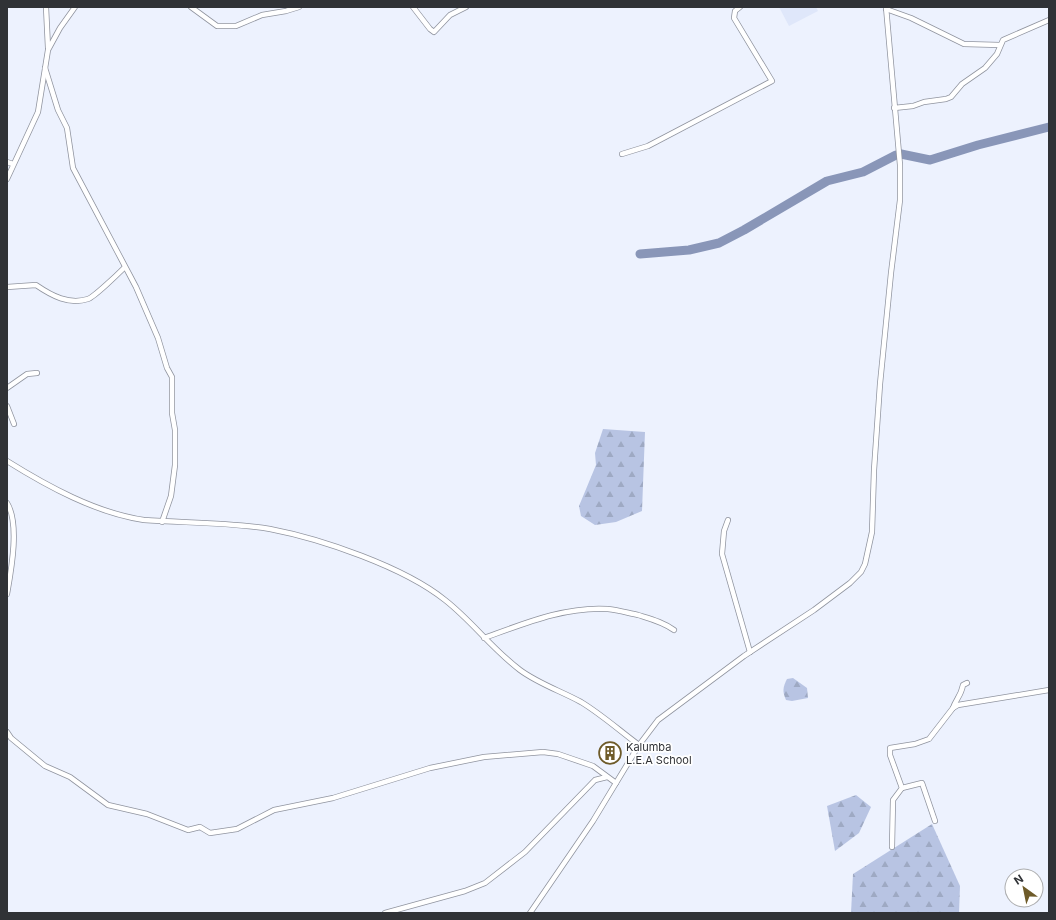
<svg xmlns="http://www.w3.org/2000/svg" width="1056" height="920" viewBox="0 0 1056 920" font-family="Inter,sans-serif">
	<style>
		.built { fill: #dfe7fa }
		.forest { fill: url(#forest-firs) }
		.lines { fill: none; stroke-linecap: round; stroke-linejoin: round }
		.river { stroke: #8996b8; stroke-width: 9 }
		.street-casing { stroke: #90949f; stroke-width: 6 }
		.street { stroke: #fff; stroke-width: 4.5 }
		.labels { text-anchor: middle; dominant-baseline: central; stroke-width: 3.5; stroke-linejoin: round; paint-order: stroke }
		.poi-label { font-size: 11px; fill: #303236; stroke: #fff; text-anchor: start }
	</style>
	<defs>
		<pattern id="forest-firs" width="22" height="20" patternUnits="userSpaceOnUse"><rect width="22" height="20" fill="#b8c4e3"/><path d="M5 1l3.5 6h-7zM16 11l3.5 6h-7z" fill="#9ea9c3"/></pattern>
	</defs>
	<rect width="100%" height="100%" fill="#edf2fe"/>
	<!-- built -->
	<path class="built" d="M779 7H816L818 11 789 26Z"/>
	<!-- forest -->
	<g class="forest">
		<path d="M603 429 645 432 642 511 616 522 595 525 581 516 579 506 596 465 595 453Z"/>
		<path d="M793 678 807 688 808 698 792 701 786 700C782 691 783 687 787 679Z"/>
		<path d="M856 795 871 807 859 833 835 851 827 806Z"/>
		<path d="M932 824 960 886 959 913H851L853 874Z"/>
	</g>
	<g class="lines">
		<!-- river -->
		<g class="river">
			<path d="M901 154 930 160 978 145 1049 127"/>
			<path d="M640 254 689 250 719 243 744 230 827 181 863 172 896 155"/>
		</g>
		<!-- street casing -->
		<g class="street-casing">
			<g id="street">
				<path d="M46 7 48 48"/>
				<path d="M191 7 217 26H236L262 15 286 11 299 7"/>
				<path d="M413 7 430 29 434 32 450 15 466 7"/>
				<path d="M886 9 911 18 964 44 1000 45"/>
				<path d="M45 68 58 110 67 128 73 168 136 287 158 338 167 368 172 377V413L175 430V465L171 496 162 522"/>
				<path d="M894 108 913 106 924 102 946 99 951 97 962 84 985 68 997 54 1003 40 1049 20"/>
				<path d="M622 154 648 146 772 81 734 18 735 11 740 7"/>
				<path d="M7 162 13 164"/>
				<path d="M7 179 38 112 48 50 60 28 75 7"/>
				<path d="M7 287 36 285C52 296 69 305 88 299 94 297 118 274 124 268"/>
				<path d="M7 388 27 374 37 373"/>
				<path d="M7 406 14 424"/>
				<path d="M7 461C47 486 96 513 144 520 185 523 229 522 270 529 322 539 404 567 445 600 472 621 492 649 520 670 539 684 561 691 581 702 601 714 620 731 639 745"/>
				<path d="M7 503C20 524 11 571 7 594"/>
				<path d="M728 520 724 531 722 554 750 652"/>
				<path d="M484 638C523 624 566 606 608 609 618 610 628 613 638 615 651 619 663 622 674 630"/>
				<path d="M953 708C956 699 961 696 963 685L967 683"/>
				<path d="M7 732 11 738 45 766 70 777 108 805 147 814 188 830 200 827 210 833 237 829 274 810 333 798 430 768 484 757 543 752 558 754 593 766 616 783"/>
				<path d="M902 788 922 783 935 821"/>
				<path d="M892 847 893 800 902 788 890 755V748L915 744 929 739 953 708 958 705 1049 690"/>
				<path d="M385 913 465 891 485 883 525 852 595 780 607 777"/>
				<path d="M530 913 593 821 639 745 658 720 744 656 814 610 850 583 861 572 865 564 872 532 874 470 880 384 891 273 900 200V165L886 7"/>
			</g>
		</g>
		<!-- street -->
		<use href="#street" class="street"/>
	</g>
	<!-- icons -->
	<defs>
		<g id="building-ring" transform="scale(1.15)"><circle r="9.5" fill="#fff" stroke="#6e5b29" stroke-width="1.5"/><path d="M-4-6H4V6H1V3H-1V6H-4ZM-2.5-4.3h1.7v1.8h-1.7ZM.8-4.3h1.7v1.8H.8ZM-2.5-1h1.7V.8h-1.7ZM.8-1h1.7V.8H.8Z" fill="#6e5b29"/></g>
	</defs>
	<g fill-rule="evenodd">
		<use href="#building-ring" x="610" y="753"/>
	</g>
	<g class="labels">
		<!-- poi labels -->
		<g class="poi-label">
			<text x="626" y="747">Kalumba<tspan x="626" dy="13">L.E.A School</tspan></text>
		</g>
	</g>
	<!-- border -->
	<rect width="1056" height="920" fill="none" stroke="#303236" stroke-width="16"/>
	<!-- north arrow -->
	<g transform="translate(1024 888) rotate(327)"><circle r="19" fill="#ffffff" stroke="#acadaf"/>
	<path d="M0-3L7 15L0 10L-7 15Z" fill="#6e5b29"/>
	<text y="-6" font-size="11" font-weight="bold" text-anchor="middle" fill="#303236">N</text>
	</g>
</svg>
